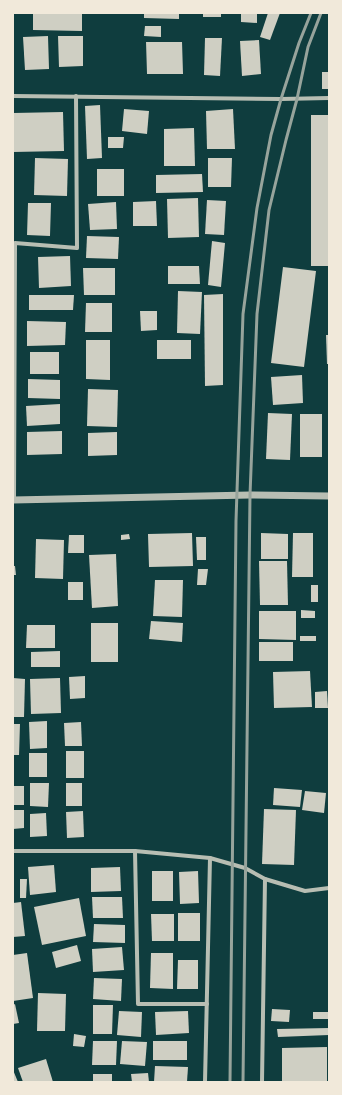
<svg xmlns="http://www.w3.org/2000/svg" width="342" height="1095" viewBox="0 0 342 1095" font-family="Rubik,sans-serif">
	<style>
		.building { fill: #cfcfc3 }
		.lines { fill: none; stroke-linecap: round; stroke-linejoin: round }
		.minor { stroke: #b8beb3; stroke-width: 4 }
		.tertiary { stroke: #b8beb3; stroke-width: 7 }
		.rail { stroke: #97a49c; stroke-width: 3 }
	</style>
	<rect width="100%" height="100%" fill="#0f3d3e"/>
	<!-- building -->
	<g class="building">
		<path d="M33 13H82V31L33 30Z"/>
		<path d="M144 13H179V19L144 18Z"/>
		<rect x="203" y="13" width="18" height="4"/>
		<path d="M241 13H257V23L241 22Z"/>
		<path d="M268 13H280L270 40 260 37Z"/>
		<path d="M145 26H161V37L144 36Z"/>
		<path d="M48 36 49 69 25 70 23 37Z"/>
		<path d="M58 36H83V66L59 67Z"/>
		<path d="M205 38H222L220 76 204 75Z"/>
		<path d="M259 40 261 74 242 76 240 41Z"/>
		<path d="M146 42H182L183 74H147Z"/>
		<rect x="322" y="72" width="7" height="17"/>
		<path d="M100 105 102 158 87 159 85 106Z"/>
		<path d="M124 109 149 111 147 134 122 131Z"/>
		<path d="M233 109 235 149H207L206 111Z"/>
		<path d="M63 112 64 151 13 152V113Z"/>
		<rect x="311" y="115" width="18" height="151"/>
		<path d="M194 128 195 166H164V129Z"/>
		<path d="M108 137H124L123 148H108Z"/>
		<path d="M35 158 68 159 67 196 34 195Z"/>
		<path d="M208 158H232L231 187H208Z"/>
		<rect x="97" y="169" width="27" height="27"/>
		<path d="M202 174 203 192 156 193V175Z"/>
		<path d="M198 198 199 237 168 238 167 199Z"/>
		<path d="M207 200 226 201 224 235 205 234Z"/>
		<path d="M156 201 157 226H133V202Z"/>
		<path d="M116 202 117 229 90 230 88 204Z"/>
		<path d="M28 203H51L50 236 27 235Z"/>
		<path d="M87 236 119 237 118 259 86 258Z"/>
		<path d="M212 241 225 243 221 287 208 285Z"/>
		<path d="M70 256 71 286 39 288 38 257Z"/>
		<path d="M168 266H199L200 284H168Z"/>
		<path d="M283 267 316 271 304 367 271 363Z"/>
		<path d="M83 268H115V295H84Z"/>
		<path d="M178 291 202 292 200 334 177 333Z"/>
		<path d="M223 294V385L205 386 204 295Z"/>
		<path d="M29 295H74L73 310H29Z"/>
		<path d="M86 303H112V332H85Z"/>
		<path d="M140 311H157V330L141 331Z"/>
		<path d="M27 321 66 322 65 345 27 346Z"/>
		<path d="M326 335H329V364H327Z"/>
		<path d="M86 340H110V380L86 379Z"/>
		<rect x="157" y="340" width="34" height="19"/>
		<rect x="30" y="352" width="29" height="22"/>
		<path d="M302 375 303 403 273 405 271 377Z"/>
		<path d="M28 379 60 380V399L28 398Z"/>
		<path d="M88 389 118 390 117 427 87 426Z"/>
		<path d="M60 404V424L27 426 26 406Z"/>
		<path d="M268 413 292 414 290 460 266 459Z"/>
		<rect x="300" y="414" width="22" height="43"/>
		<path d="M62 431V454L27 455V432Z"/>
		<path d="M117 432V455L88 456V433Z"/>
		<path d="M192 533 193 566 149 567 148 534Z"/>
		<path d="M261 533 288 534V559H261Z"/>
		<path d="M293 533H313V577H292Z"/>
		<path d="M129 534 130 539 121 540V535Z"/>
		<path d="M69 535H84V553H68Z"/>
		<path d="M196 537H206V560H197Z"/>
		<path d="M36 539 64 540 63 579 35 578Z"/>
		<path d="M116 554 118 606 92 608 89 555Z"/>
		<path d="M259 561H287L288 605H260Z"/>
		<path d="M13 566H15L16 575H13Z"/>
		<path d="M198 569H208L206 585H197Z"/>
		<path d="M155 580H183L182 617 153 616Z"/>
		<rect x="68" y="582" width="15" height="18"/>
		<rect x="311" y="585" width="7" height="17"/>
		<path d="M301 610 315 611V618H301Z"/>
		<path d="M259 611H296V640L259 639Z"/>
		<path d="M151 621 183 623 182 642 149 639Z"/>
		<rect x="91" y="623" width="27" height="39"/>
		<path d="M27 625H55V648H26Z"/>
		<rect x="300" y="636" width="16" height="5"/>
		<rect x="259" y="642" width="34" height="19"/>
		<path d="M60 651V667H31V652Z"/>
		<path d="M310 671 312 707 274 708 273 672Z"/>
		<path d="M85 676V698L70 699 69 677Z"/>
		<path d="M13 678 25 679 24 717H13Z"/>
		<path d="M60 678 61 713 31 714 30 679Z"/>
		<path d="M327 691 328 708H315V692Z"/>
		<path d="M47 721V748L30 749 29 722Z"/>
		<path d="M81 722 82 746H65L64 723Z"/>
		<path d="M13 724H20L19 755H13Z"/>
		<rect x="66" y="751" width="18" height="27"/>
		<rect x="29" y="753" width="18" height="24"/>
		<path d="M30 783H49L48 807 30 806Z"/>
		<rect x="66" y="783" width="16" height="23"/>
		<rect x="13" y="786" width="11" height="19"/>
		<path d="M274 788 302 790 300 807 273 805Z"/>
		<path d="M305 791 326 793 324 813 302 810Z"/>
		<path d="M264 809 296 810 294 865 262 864Z"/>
		<path d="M13 810H24V828L13 829Z"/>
		<path d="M83 811 84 837 67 838 66 812Z"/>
		<path d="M46 813 47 836 30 837V814Z"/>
		<path d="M54 865 56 892 30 895 28 867Z"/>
		<path d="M120 867 121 891 91 892V868Z"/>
		<rect x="152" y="871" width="21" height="30"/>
		<path d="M198 871 199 903 180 904 179 872Z"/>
		<path d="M20 879H27L26 898H20Z"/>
		<path d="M92 897H122L123 918H93Z"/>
		<path d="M79 898 86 936 42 945 34 907Z"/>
		<path d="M21 902 25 936 13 937V903Z"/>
		<rect x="178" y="913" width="22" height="28"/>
		<path d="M151 914H174V941H152Z"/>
		<path d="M94 924 125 925V943L93 942Z"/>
		<path d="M77 945 81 961 56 968 52 952Z"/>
		<path d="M122 947 124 970 93 972 92 949Z"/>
		<path d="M27 953 33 998 13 1001V955Z"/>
		<path d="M151 953H173V989L150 988Z"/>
		<path d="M178 960H198V989H177Z"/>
		<path d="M94 978 122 979 121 1001 93 999Z"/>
		<path d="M38 993 66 994 65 1031H37Z"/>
		<path d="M15 1004 19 1023 13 1024V1005Z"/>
		<path d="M93 1005H113L112 1034H93Z"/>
		<path d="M272 1009 290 1010 289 1022 271 1021Z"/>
		<path d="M119 1011 142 1012 141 1037 117 1035Z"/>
		<path d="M188 1011 189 1033 156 1035 155 1012Z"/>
		<rect x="313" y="1012" width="16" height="7"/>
		<path d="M329 1028V1035L278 1037 277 1029Z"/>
		<path d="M74 1034 86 1036 84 1047 73 1046Z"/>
		<path d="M93 1041H117L116 1065H92Z"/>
		<path d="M122 1041 147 1042 145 1066 120 1064Z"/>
		<rect x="153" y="1041" width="34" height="19"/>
		<path d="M327 1047V1082H282V1048Z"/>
		<path d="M46 1059 53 1082H23L18 1068Z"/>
		<path d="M155 1066 188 1067 187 1082H154Z"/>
		<path d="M13 1070 18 1082H13Z"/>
		<path d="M148 1073 149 1082H132L131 1074Z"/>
		<rect x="93" y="1074" width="19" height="8"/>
	</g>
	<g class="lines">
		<!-- minor -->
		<g class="minor">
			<path d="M13 96 281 99 329 98"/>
			<path d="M14 500 15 243 77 248 76 96"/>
			<path d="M13 851H135L210 858 245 868 265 879 305 891 329 888"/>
			<path d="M135 851 138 1004H207"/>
			<path d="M205 1082 210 858"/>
			<path d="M262 1082 265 879"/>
		</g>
		<!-- tertiary -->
		<path class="tertiary" d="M13 500 250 495 329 496"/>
		<!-- rail -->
		<g class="rail">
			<path d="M230 1082 236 521 243 314 257 208 271 135 281 99 299 43 311 13"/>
			<path d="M243 1082 250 495 257 314 269 210 286 140 297 99 308 47 321 13"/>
		</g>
	</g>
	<!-- border -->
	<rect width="342" height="1095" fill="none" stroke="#f1e9da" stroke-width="28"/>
</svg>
